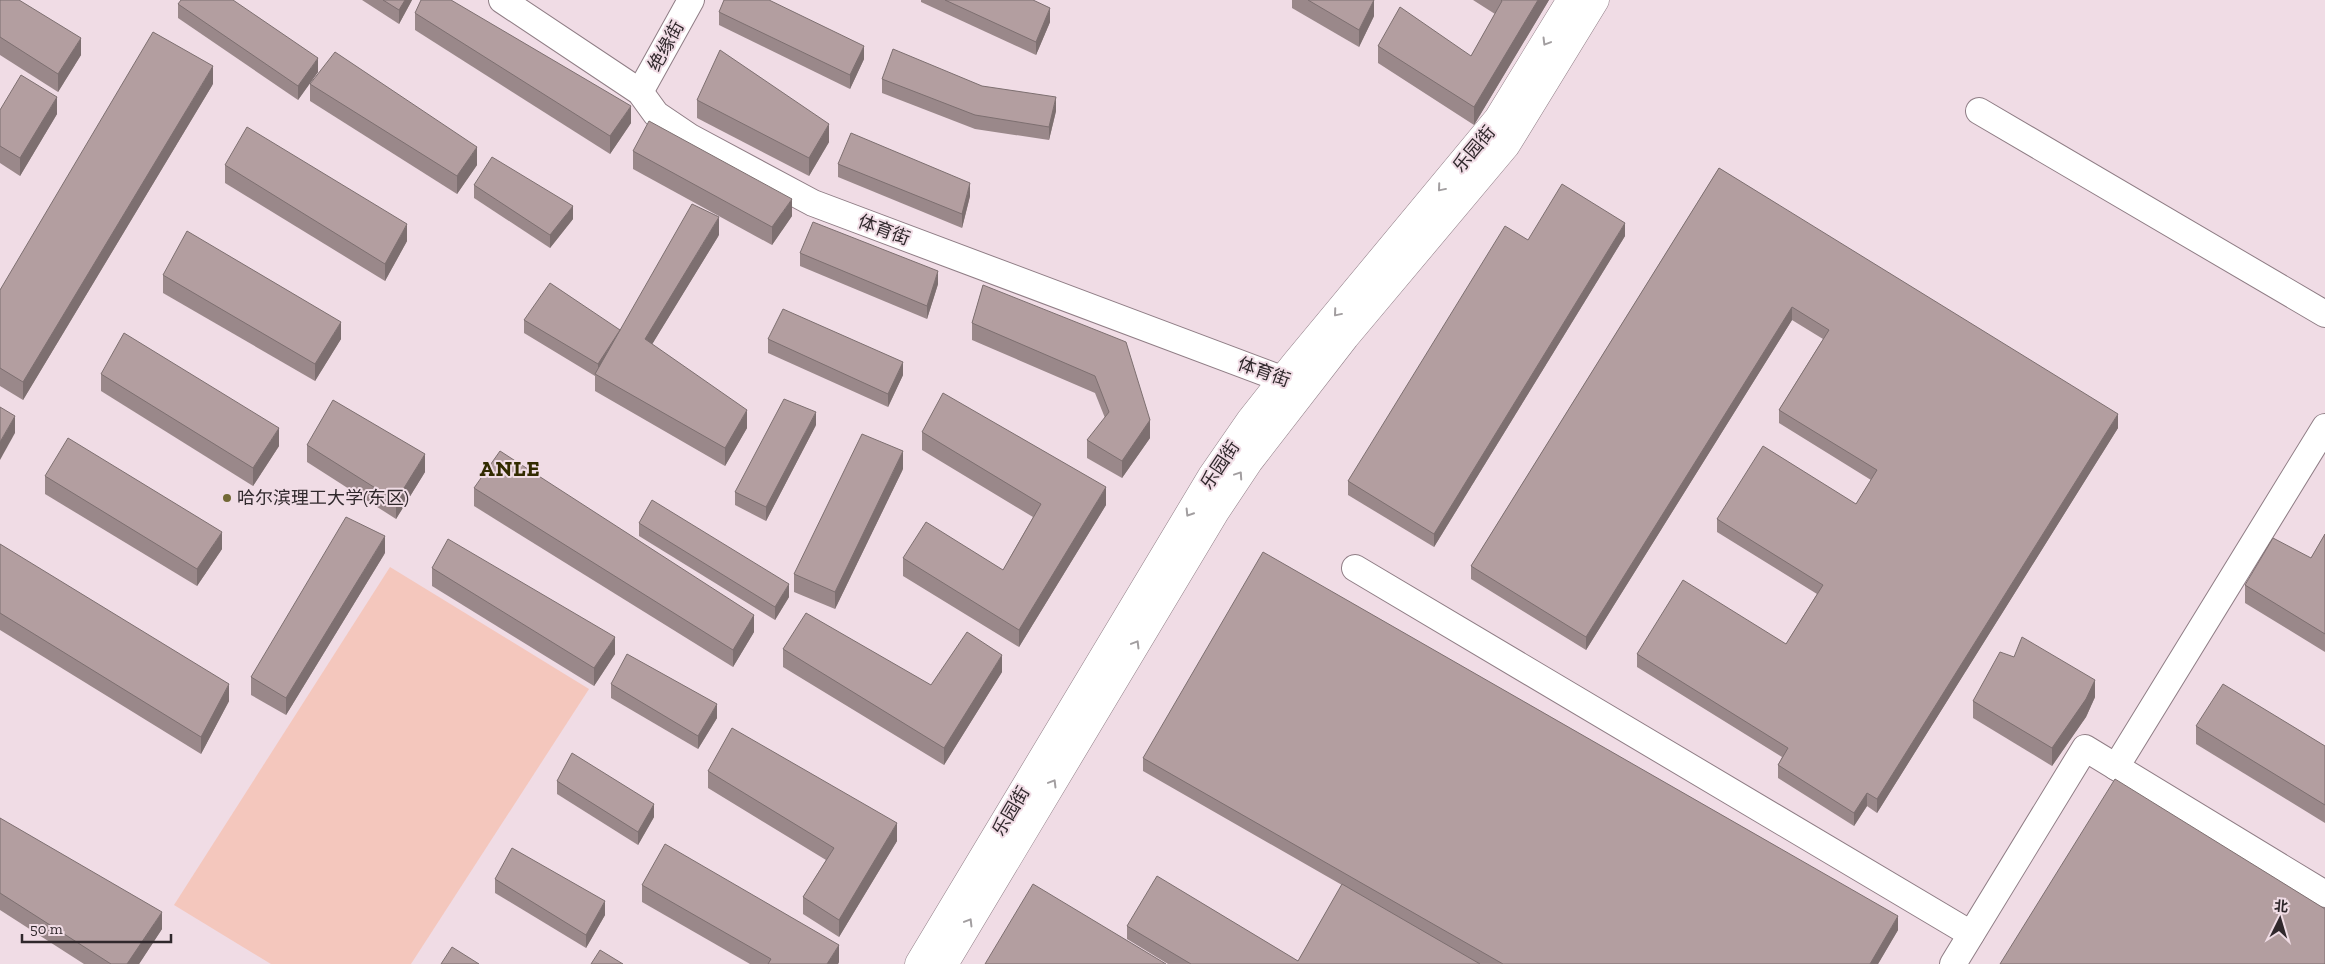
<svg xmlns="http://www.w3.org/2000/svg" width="2325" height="964" viewBox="0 0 2325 964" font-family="'Zilla Slab','Noto Sans SC',serif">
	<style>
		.green { fill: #f4c7bd }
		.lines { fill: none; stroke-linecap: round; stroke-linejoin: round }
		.minor-casing { stroke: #8f7d85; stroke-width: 28 }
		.major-casing { stroke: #8f7d85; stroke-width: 29 }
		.minor { stroke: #fff; stroke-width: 26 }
		.major { stroke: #fff; stroke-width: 28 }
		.wall { fill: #9a888a }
		.shaded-wall { fill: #7d6f70 }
		.building { fill: #b39ea0; stroke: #7d6f70 }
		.oneway { stroke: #a29ea0 }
		.poi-dot { fill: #726835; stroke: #f0dce5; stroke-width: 2 }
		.labels { text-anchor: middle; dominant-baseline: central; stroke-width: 4; stroke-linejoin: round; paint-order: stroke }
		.street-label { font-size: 18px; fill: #30282c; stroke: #f0dce5 }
		.poi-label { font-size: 18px; fill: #30282c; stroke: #f0dce5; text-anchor: start }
		.district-label { font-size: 22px; font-weight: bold; letter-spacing: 1px; fill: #322b00; stroke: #f0dce5 }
	</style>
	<rect width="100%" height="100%" fill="#f0dce5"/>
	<!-- green -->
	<path class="green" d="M390 567 589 689 411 964H271L174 905Z"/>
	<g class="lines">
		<!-- minor casing -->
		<g class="minor-casing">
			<g id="minor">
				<path d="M502 0 640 92 656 114 690 137 813 203 1303 387"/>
				<path d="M640 92 691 0"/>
				<path d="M1979 111 2325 314"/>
				<path d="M1355 568 1971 934"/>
				<path d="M2116 767 2325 427"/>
				<path d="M1953 964 2085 748 2325 894"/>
			</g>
		</g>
		<!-- major casing -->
		<g class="major-casing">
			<g id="major">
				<path d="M919 964 1212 476 1250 421 1295 364 1498 119 1571 0"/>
				<path d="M944 964 1215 512 1249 461 1345 337 1506 145 1595 0"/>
			</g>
		</g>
		<!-- minor -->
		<use href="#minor" class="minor"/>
		<!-- major -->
		<use href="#major" class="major"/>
	</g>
	<!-- wall -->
	<g class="wall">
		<path d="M0 0 81 55 58 92 0 55Z"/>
		<path d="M362 0H412L399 24Z"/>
		<path d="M921 0H1033L1050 22 1036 55 921 2Z"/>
		<path d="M1292 0H1374V16L1359 47 1292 8Z"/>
		<path d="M1473 0H1549L1474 125 1378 63V46L1471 56 1495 14Z"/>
		<path d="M178 4 318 72 298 100 178 18Z"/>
		<path d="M719 12 864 59 850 89 719 25Z"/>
		<path d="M415 13 631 123 610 154 415 30Z"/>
		<path d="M882 79 982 86 1056 111 1049 140 975 129 882 93Z"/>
		<path d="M213 84 23 400 0 386V290Z"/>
		<path d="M310 84 477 165 457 194 310 101Z"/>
		<path d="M697 100 829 142 809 176 697 118Z"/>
		<path d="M0 110 57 114 20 176 0 163Z"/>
		<path d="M633 151 792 216 772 245 633 169Z"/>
		<path d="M838 164 970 196 962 228 838 177Z"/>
		<path d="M225 165 407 241 385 281 225 183Z"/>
		<path d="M1719 168 2118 428 1877 813 1867 806 1854 826 1778 778V765L1782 757 1637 667V654L1786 644 1817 594 1717 532V519L1856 504 1871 480 1779 423V410L1823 339 1792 320 1586 650 1471 579V566Z"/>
		<path d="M474 185 573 219 550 248 474 198Z"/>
		<path d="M719 235 652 344 747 428 725 466 595 391V376L524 333V320L620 330Z"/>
		<path d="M1625 236 1434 547 1348 495V481L1528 240Z"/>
		<path d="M800 253 938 284 927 319 800 266Z"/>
		<path d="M163 275 341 339 315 381 163 293Z"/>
		<path d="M983 285 1150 420V438L1122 478 1087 458V440L1105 418 1095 393 972 340V323Z"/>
		<path d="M768 339 903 375 888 407 768 353Z"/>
		<path d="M101 374 279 446 253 486 101 391Z"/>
		<path d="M816 425 766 521 735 505V492Z"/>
		<path d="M922 432 1106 505 1019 647 903 576V558L1003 570 1033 517 922 450Z"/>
		<path d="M307 445 425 472 396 519 307 462Z"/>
		<path d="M903 469 835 609 794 592V574Z"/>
		<path d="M45 476 222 549 197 586 45 494Z"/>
		<path d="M474 488 754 632 733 667 474 506Z"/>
		<path d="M639 523 789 597 775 620 639 536Z"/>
		<path d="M2325 534V652L2245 603V585L2311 558Z"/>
		<path d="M0 544 229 701 201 754 0 630Z"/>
		<path d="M385 553 286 715 251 695V677Z"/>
		<path d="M432 568 615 654 594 686 432 586Z"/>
		<path d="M783 649 931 685 1002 672 944 765 783 667Z"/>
		<path d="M611 684 717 718 698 749 611 698Z"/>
		<path d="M2095 697 2086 717 2052 766 1973 718V701Z"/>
		<path d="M2196 726 2325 746V823L2196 744Z"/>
		<path d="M1143 758 1898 930 1878 964H1168L1127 939V926L1298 961 1342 885 1143 771Z"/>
		<path d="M708 771 897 841 839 937 803 914V897L826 860 708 788Z"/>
		<path d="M557 781 654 817 638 845 557 794Z"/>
		<path d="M0 818 162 929 139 964H84L0 910Z"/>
		<path d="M495 879 605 915 586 948 495 893Z"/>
		<path d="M642 885 839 962 838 964H750L642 902Z"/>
	</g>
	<!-- shaded-wall -->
	<g class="shaded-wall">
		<path d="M405 0H412L399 24V10Z"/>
		<path d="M1374 0V16L1359 47V30Z"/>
		<path d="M1538 0H1549L1474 125V107Z"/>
		<path d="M1050 8V22L1036 55V42Z"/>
		<path d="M81 38V55L58 92V74Z"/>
		<path d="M864 46V59L850 89V75Z"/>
		<path d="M318 58V72L298 100V86Z"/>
		<path d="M213 66V84L23 400V382Z"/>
		<path d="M57 97V114L20 176V158Z"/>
		<path d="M1056 97V111L1049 140V127Z"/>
		<path d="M631 106V123L610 154V136Z"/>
		<path d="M829 124V142L809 176V158Z"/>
		<path d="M477 147V165L457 194V176Z"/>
		<path d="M970 183V196L962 228V214Z"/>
		<path d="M792 199V216L772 245V227Z"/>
		<path d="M573 206V219L550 248V235Z"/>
		<path d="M719 217V235L645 356V339Z"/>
		<path d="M1625 223V236L1434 547V534Z"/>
		<path d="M407 224V241L385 281V264Z"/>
		<path d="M938 271V284L927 319V306Z"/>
		<path d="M1792 307V320L1586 650V637Z"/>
		<path d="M341 322V339L315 381V364Z"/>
		<path d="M621 330 598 375V364Z"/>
		<path d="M903 362V375L888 407V394Z"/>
		<path d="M747 410V428L725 466V448Z"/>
		<path d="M816 412V425L766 521V507Z"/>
		<path d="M2118 414V428L1877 813V799Z"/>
		<path d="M15 416V433L0 460V442Z"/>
		<path d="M1150 420V438L1122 478V461Z"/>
		<path d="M279 428V446L253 486V468Z"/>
		<path d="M903 451V469L835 609V592Z"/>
		<path d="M425 454V472L396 519V501Z"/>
		<path d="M1106 487V505L1019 647V630Z"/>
		<path d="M222 532V549L197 586V569Z"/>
		<path d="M385 536V553L286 715V698Z"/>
		<path d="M789 584V597L775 620V607Z"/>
		<path d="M754 615V632L733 667V650Z"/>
		<path d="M615 637V654L594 686V668Z"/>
		<path d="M1002 655V672L944 765V748Z"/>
		<path d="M2095 680V697L2086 717 2052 766V748Z"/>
		<path d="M229 684V701L201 754V737Z"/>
		<path d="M717 704V718L698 749V736Z"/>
		<path d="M1867 793V806L1854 826V813Z"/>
		<path d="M654 804V817L638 845V832Z"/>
		<path d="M897 823V841L839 937V920Z"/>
		<path d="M605 901V915L586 948V935Z"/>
		<path d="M162 912V929L139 964H127Z"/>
		<path d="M1898 916V930L1878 964H1870Z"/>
		<path d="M839 945V962L838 964H827Z"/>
	</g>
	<!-- building -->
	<g class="building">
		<path d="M0 0H19L81 38 58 74 0 37Z"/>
		<path d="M181 0H233L318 58 298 86 178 4Z"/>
		<path d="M383 0H405L399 10Z"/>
		<path d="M421 0H451L631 106 610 136 415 13Z"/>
		<path d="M724 0H769L864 46 850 75 719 12Z"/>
		<path d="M945 0H1033L1050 8 1036 42Z"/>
		<path d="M1308 0H1374L1359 30Z"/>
		<path d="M1501 0H1538L1474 107 1378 46 1400 7 1471 56 1502 1Z"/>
		<path d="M153 32 213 66 23 382 0 368V290Z"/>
		<path d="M893 49 982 86 1056 97 1049 127 975 115 882 79Z"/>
		<path d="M720 50 829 124 809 158 697 100Z"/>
		<path d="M335 52 477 147 457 176 310 84Z"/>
		<path d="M21 75 57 97 20 158 0 146V110Z"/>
		<path d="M649 121 792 199 772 227 633 151Z"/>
		<path d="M247 127 407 224 385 264 225 165Z"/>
		<path d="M851 133 970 183 962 214 838 164Z"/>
		<path d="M492 157 573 206 550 235 474 185Z"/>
		<path d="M1719 168 2118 414 1877 799 1867 793 1854 813 1778 765 1788 748 1637 654 1683 580 1786 644 1823 585 1717 519 1763 446 1856 504 1877 470 1779 410 1829 330 1792 307 1586 637 1471 566Z"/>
		<path d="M1562 184 1625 223 1434 534 1348 481 1505 226 1528 240Z"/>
		<path d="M692 204 719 217 645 339 747 410 725 448 595 374Z"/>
		<path d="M813 222 938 271 927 306 800 253Z"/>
		<path d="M187 231 341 322 315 364 163 275Z"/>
		<path d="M550 283 620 330 598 364 524 320Z"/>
		<path d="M983 285 1126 342 1150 420 1122 461 1087 440 1109 412 1095 376 972 323Z"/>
		<path d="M783 309 903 362 888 394 768 339Z"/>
		<path d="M124 333 279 428 253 468 101 374Z"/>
		<path d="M943 393 1106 487 1019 630 903 558 926 522 1003 570 1041 504 922 432Z"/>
		<path d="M784 399 816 412 766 507 735 492Z"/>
		<path d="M333 400 425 454 396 501 307 445Z"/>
		<path d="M0 407 15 416 0 442Z"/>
		<path d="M862 434 903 451 835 592 794 574Z"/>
		<path d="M68 438 222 532 197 569 45 476Z"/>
		<path d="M500 451 754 615 733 650 474 488Z"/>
		<path d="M652 500 789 584 775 607 639 523Z"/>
		<path d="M346 517 385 536 286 698 251 677Z"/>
		<path d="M2325 534V634L2245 585 2273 538 2311 558Z"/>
		<path d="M448 539 615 637 594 668 432 568Z"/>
		<path d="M0 544 229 684 201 737 0 613Z"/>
		<path d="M1263 552 1898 916 1870 964H1503L1143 758Z"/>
		<path d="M806 613 931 685 967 632 1002 655 944 748 783 649Z"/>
		<path d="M2022 637 2095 680 2086 699 2052 748 1973 701 2000 652 2014 657Z"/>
		<path d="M627 654 717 704 698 736 611 684Z"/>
		<path d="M2223 684 2325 746V805L2196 726Z"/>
		<path d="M732 728 897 823 839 920 803 897 834 848 708 771Z"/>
		<path d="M572 753 654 804 638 832 557 781Z"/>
		<path d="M2115 779 2325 909V964H2000Z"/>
		<path d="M0 818 162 912 127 964H111L0 893Z"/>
		<path d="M665 844 839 945 827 964H768L771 959 642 885Z"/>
		<path d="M512 848 605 901 586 935 495 879Z"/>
		<path d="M1157 876 1298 961 1342 884 1480 964H1191L1127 926Z"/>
		<path d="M1033 884 1166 964H985Z"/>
		<path d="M452 947 479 964H441Z"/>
		<path d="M600 950 623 964H591Z"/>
	</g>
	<!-- one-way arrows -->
	<defs><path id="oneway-chevron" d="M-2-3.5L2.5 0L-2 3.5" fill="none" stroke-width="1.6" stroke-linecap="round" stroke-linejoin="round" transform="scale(1.25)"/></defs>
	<g class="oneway">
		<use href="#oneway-chevron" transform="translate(1546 42) rotate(121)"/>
		<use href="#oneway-chevron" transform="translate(1441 188) rotate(130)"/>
		<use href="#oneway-chevron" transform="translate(1337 313) rotate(130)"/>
		<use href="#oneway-chevron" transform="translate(1239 475) rotate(-56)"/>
		<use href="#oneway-chevron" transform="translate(1189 513) rotate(122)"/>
		<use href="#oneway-chevron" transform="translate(1136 644) rotate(-59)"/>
		<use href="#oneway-chevron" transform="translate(1053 783) rotate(-59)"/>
		<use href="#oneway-chevron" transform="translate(969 922) rotate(-59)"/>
	</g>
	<!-- markers -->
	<circle class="poi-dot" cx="227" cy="498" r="5"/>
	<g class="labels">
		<!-- street labels -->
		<g class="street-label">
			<text transform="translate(666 46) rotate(-61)">绝缘街</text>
			<text transform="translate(1474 149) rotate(-50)">乐园街</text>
			<text transform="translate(884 230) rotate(21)">体育街</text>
			<text transform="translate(1264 372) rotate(20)">体育街</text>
			<text transform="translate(1220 465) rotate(-56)">乐园街</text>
			<text transform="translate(1011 811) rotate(-59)">乐园街</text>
		</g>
		<!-- poi labels -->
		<g class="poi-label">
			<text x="237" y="498">哈尔滨理工大学(东区)</text>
		</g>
		<!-- district labels -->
		<g class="district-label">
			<text x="510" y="468">ANLE</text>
		</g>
	</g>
	<!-- north arrow -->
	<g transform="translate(2280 919) rotate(5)" stroke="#f0dce5" stroke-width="4" paint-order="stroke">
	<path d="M0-4L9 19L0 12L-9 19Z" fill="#30282c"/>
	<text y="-8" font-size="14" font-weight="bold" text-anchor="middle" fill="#30282c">北</text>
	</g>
	<!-- scale -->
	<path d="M22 934v8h149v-8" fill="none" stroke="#30282c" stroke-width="2.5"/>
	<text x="30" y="934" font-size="15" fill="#30282c" stroke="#f0dce5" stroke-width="4" paint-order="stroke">50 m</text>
</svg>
